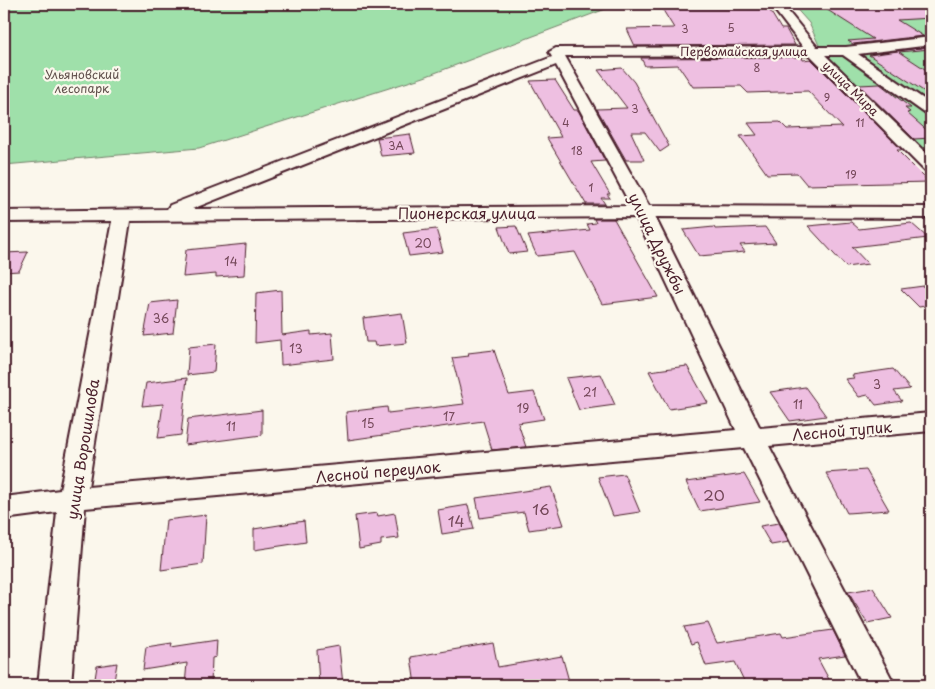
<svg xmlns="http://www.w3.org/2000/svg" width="935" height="689" viewBox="0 0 935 689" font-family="'Playpen Sans',sans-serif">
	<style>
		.green { fill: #9fe0aa; stroke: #74806a }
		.building { fill: #eebfe1; stroke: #4a1f2b }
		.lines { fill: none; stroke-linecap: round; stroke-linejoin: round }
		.minor-casing { stroke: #4a1f2b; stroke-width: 4 }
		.minor { fill: #fbf7ec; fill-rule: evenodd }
		.labels { text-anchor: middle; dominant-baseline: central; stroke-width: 4.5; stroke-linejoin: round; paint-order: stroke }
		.far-number-label { font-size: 11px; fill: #734758 }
		.far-street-label { font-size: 12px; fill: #4a1f2b; stroke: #fbf7ec }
		.far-park-label { font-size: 12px; fill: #5f4f4b; stroke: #fbf7ec }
		.number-label { font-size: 12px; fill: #734758 }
		.street-label { font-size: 15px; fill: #4a1f2b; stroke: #fbf7ec }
		.near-number-label { font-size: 15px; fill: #734758 }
	</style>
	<rect width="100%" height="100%" fill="#fbf7ec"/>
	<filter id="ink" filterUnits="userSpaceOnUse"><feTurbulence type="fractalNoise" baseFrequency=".02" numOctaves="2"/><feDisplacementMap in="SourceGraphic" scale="10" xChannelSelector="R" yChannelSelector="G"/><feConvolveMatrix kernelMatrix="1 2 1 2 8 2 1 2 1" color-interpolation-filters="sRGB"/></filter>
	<g filter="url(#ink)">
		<!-- green -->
		<g class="green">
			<path d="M4 4H619L424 77 199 148 4 165Z"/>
			<path d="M792 4H931V164L822 52 809 23Z"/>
		</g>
		<!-- building -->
		<g class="building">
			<path d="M818 4H914L931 15V18L897 20 923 36 853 44 848 41 873 39Z"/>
			<path d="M661 7 769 9 781 29H786L795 45 635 46 627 29 674 28Z"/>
			<path d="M927 47 930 49 899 52 931 73V96L869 55Z"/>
			<path d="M802 57 803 60 811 59 902 150H897L929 182 807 185 797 173 767 174 740 136 757 135 748 123 780 122 787 129 842 127 808 91 748 93 741 86 693 87 678 65 645 66 641 58Z"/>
			<path d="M622 68 634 82 669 146 660 152 645 132H631L644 160H626L597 109 627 108 598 70Z"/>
			<path d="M555 80 574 110H578L605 161 591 162 610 194H607L610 198H601L605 204H586L547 138 561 137 530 81Z"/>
			<path d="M880 84 911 108H905L910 112 907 113 931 134V138L914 139 859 85Z"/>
			<path d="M410 134 415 153 381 156 377 138Z"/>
			<path d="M594 219H614L658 297 602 304 575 252 537 256 528 236 590 230 587 224 596 223Z"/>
			<path d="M851 222 859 229 911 223 928 238 852 247 868 264 846 267 808 226Z"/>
			<path d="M516 226 527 252 509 254 499 227Z"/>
			<path d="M714 227 715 229 765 227 776 243 740 245 745 252 699 256 683 230Z"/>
			<path d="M436 229 443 252 409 256 403 233Z"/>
			<path d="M246 244 244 275 216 277V274L183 277 186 250Z"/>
			<path d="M28 252 19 271 4 272V253Z"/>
			<path d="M931 285V305L919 307 901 289Z"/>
			<path d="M281 290 282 335 311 331V335L332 333 334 359 281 365 280 340 255 343 256 293Z"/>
			<path d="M177 300 173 333 144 336 150 303Z"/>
			<path d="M402 313 407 343 375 346 374 342H366L363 318Z"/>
			<path d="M216 344 214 372 187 375 189 347Z"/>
			<path d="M494 350 509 395 534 392 544 419 518 423 526 447 492 450 483 421 348 440 346 412 387 407 388 413 464 404 452 358 469 356 468 353Z"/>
			<path d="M687 366 708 403 669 409 649 371Z"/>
			<path d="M893 369 910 389 894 391 902 401 876 405 868 395 859 397 845 379 854 378 852 375Z"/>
			<path d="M601 374 615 405 579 410 566 378Z"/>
			<path d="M187 378 181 435 158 438 163 404 142 406 146 383Z"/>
			<path d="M805 387 826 416 790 421 770 392Z"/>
			<path d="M262 410V435L185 445 188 419Z"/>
			<path d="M866 470 889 510 847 513 826 473Z"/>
			<path d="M624 474 640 512 613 516 598 477Z"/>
			<path d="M744 474 760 502 700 511 686 482Z"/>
			<path d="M551 487 564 525 529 530 524 512 480 518 476 498Z"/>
			<path d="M468 505 474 529 442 534 438 510Z"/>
			<path d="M377 513 378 516 395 513 399 538 381 540V545L359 549 355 516Z"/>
			<path d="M206 515 203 564 161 570 166 520Z"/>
			<path d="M304 521 306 542 254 550V529Z"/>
			<path d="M779 523 789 542 771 545 760 526Z"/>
			<path d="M873 588 892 618 867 623 848 592Z"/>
			<path d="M708 623 717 643 781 633 783 637 833 630 845 655 818 659 832 685H746L735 662 706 666 697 642 691 644 684 627Z"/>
			<path d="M217 640 216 657 212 658 211 685H185L187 663 143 670 146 647 172 643 171 647Z"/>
			<path d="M493 643 498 667 562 656 569 681 545 685H415L411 657Z"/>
			<path d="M339 646 343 685H319L317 650Z"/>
			<path d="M117 663 114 681 94 685 97 666Z"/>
		</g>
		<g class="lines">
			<!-- minor casing -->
			<g class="minor-casing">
				<g id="minor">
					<path d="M770 4H782L817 47H846L931 37V45L858 54 931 104V116L926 114 843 55H825L931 158V172L925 171 810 55 565 56 649 206 931 207V218L655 217 760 428 931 413V431L769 446 895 685H862L744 448 85 508 71 685H38L57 512 4 519V497L60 490 112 221 4 222V211L167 209 170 205 552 57 549 52 556 48 803 47ZM556 65 631 206 192 209ZM636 217 736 430 88 487 130 221Z"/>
					<path d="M916 4H931V13Z"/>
				</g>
			</g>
			<!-- minor -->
			<use href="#minor" class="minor"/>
		</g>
	</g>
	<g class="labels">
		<!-- far-number labels -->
		<g class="far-number-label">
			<text x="731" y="27">5</text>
			<text x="685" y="28">3</text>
			<text x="757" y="67">8</text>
			<text x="827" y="97">9</text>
			<text x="635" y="108">3</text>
			<text x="566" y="122">4</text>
			<text x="860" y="122">11</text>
			<text x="396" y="145">3А</text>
			<text x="577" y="150">18</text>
			<text x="851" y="174">19</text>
			<text x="591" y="187">1</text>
		</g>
		<!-- far-street labels -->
		<g class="far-street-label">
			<text x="744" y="51">Первомайская улица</text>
			<text transform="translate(851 88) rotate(44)">улица Мира</text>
		</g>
		<!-- far-park labels -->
		<g class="far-park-label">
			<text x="82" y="74">Ульяновский<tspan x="82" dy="14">лесопарк</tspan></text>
		</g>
		<!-- number labels -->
		<g class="number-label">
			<text x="423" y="243">20</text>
			<text x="231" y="261">14</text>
			<text x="161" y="318">36</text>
			<text x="296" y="348">13</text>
			<text x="877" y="384">3</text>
			<text x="590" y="392">21</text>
			<text x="798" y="404">11</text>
			<text x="523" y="408">19</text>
			<text x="449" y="416">17</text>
			<text x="368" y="423">15</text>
			<text x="231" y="426">11</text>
		</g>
		<!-- street labels -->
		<g class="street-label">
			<text x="467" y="212">Пионерская улица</text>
			<text transform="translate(658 243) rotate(64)">улица Дружбы</text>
			<text transform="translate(842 430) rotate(-5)">Лесной тупик</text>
			<text transform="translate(82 449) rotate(-81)">улица Ворошилова</text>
			<text transform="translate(378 471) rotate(-5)">Лесной переулок</text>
		</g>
		<!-- near-number labels -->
		<g class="near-number-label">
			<text x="714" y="494">20</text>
			<text x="541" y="508">16</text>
			<text x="456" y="520">14</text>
		</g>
	</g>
	<!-- margin -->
	<rect width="935" height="689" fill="none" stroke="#fbf7ec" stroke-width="20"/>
	<rect x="10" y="10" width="915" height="669" fill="none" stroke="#4a1f2b" stroke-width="2" filter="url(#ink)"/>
</svg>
